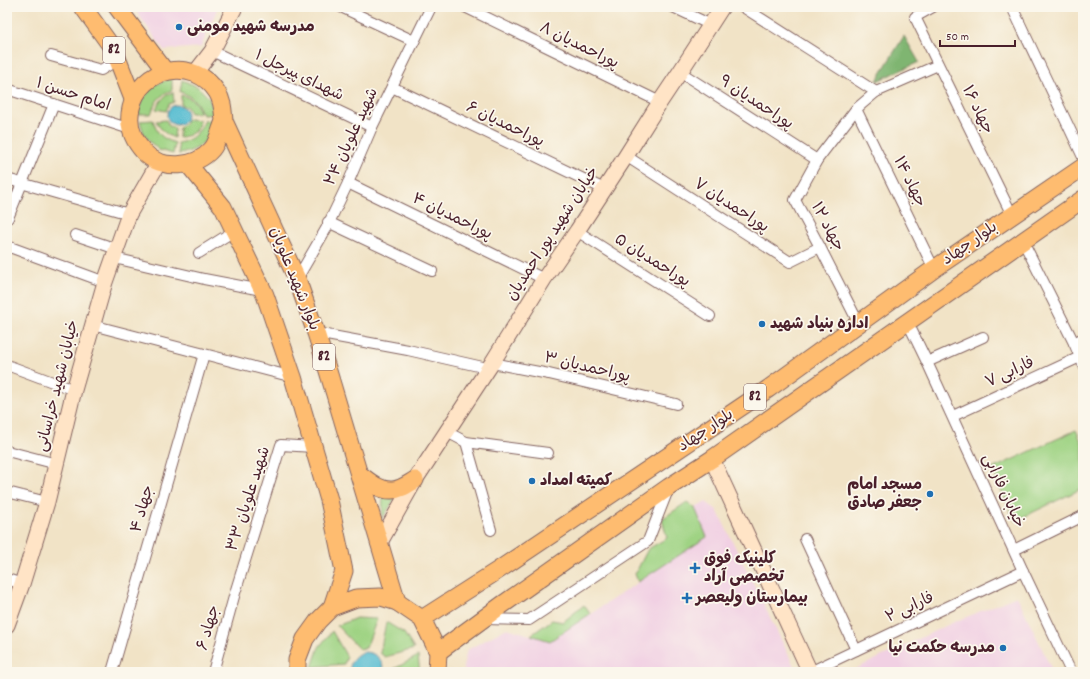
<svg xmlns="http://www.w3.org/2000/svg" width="1090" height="679" viewBox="0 0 1090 679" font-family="Dekko,'Playpen Sans Arabic',sans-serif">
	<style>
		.built { fill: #f1d0e3 }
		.green { fill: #9fd383; stroke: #747957 }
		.forest { fill: #7fb571; stroke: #646a4e }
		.water { fill: #52bbd0; stroke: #4e6d7e }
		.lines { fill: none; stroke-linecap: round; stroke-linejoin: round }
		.street-casing { stroke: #846461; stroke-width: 12 }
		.secondary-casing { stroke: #846461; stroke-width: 17 }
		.primary-casing { stroke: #846461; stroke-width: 19 }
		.street { stroke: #fff; stroke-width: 10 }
		.secondary { stroke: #ffe4c6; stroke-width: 15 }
		.primary { stroke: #febc70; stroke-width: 17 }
		.poi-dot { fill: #1f6fb2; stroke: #fbf7ec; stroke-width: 1.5 }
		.labels { text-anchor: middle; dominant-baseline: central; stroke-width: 3.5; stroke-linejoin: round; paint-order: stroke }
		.shield { fill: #fbf7ec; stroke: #7f6065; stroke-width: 1 }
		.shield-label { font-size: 15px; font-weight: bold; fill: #4a1f2b }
		.poi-label { font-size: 16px; font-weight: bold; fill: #4a1f2b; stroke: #fbf7ec; text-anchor: start }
		.street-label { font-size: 16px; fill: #4a1f2b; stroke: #fbf7ec }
	</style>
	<rect width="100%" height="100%" fill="#fbf7ec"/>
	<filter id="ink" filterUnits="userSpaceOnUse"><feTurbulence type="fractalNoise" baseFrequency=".025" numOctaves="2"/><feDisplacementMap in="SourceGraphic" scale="8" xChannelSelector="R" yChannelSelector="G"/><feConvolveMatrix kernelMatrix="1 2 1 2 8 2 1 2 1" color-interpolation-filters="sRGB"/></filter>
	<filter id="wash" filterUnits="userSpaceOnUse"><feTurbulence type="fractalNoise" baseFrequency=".012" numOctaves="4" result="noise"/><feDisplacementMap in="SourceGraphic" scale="16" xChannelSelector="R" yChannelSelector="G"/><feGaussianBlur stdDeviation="0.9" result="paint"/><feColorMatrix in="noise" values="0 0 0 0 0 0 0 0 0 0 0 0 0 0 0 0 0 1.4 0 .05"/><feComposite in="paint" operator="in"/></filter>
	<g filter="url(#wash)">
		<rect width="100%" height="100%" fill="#f1e3c6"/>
		<!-- built -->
		<g class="built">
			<path d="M133 7H218L201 47 164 50Z"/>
			<path d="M706 502 717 510 797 672H465L463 667 467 650 507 628 550 641 706 537 695 508Z"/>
			<path d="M1017 596 1053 672H849L952 623Z"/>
		</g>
		<!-- green -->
		<g class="green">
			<path d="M172 78V90C159 96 156 100 151 114H138L142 100 154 85Z"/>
			<path d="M182 80 198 87 209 98 214 114 203 115C197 102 193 96 180 92Z"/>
			<path d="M173 92 174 102 169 104 166 111 156 109C160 101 164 95 173 92Z"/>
			<path d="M181 95C193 99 196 101 200 113H190L187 107 181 105Z"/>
			<path d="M188 119 200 120 197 130 189 135 179 138V128L185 124Z"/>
			<path d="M153 120C157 134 161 138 175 143L173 154 159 150 149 141 144 134 140 121Z"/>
			<path d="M166 120 169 126 175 129 174 138C165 134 161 130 156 121Z"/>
			<path d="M205 120 214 122C206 143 202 149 179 154L178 143C193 140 199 133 205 120Z"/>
			<path d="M1076 430 1083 445V488L1015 521 992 469Z"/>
			<path d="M383 496 396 497 382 519Z"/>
			<path d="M687 502 695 508 707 537 638 582 635 574 648 549 667 538 662 519Z"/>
			<path d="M584 605 590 614 550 641 531 635 552 620 563 622Z"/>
			<path d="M356 618 377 619 366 648 359 649 337 626Z"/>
			<path d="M386 622 404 633 414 649 385 657 380 653Z"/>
			<path d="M332 631 347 657 344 664 312 667 319 647Z"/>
			<path d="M418 656 420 672H390V671Z"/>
		</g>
		<!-- forest -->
		<path class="forest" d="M904 36 919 62 877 81 886 65Z"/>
		<!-- water -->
		<g class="water">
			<circle cx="177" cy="115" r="10"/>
			<path d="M363 652C375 652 384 659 383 672H350C349 662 354 655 363 652Z"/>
		</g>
	</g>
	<g filter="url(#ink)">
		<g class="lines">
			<!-- street casing -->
			<g class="street-casing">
				<g id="street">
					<path d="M341 7 414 41"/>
					<path d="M465 7 660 102"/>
					<path d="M673 7 711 25"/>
					<path d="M743 7 876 92"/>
					<path d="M933 7 915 17 1012 215"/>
					<path d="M1012 7 1083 157"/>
					<path d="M212 51 372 127"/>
					<path d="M51 56 101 70 117 60"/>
					<path d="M680 72 817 160"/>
					<path d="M392 87 604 189"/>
					<path d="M7 89 130 129"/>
					<path d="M856 109 934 269"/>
					<path d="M626 156 790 262 820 247"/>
					<path d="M7 179 129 214"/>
					<path d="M348 183 544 279"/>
					<path d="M8 218 54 104"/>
					<path d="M328 222 432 271"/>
					<path d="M577 231 710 316"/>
					<path d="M75 235 117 249"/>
					<path d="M1023 241 1074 343 1083 364"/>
					<path d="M7 246 105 282"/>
					<path d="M199 253 234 231"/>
					<path d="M114 258 204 279 262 290"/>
					<path d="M297 279 326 229 348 183 372 127 431 7"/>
					<path d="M908 323 927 362 1023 571 1071 672"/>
					<path d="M859 324 820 247 795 200 817 160 856 109 876 92 938 65"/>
					<path d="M92 325 293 377"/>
					<path d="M316 333 408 350 487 368"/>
					<path d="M1074 343 1083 338"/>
					<path d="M927 362 983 337"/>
					<path d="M492 363 549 374 676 404"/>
					<path d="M7 365 74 390"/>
					<path d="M953 416 1080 357"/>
					<path d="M447 432 466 442 548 453"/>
					<path d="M466 442 491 530"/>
					<path d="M7 451 57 464"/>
					<path d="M7 492 47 502"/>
					<path d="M805 539 856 650"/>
					<path d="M1014 550 1083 516"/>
					<path d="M7 579 22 584"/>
					<path d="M484 619 529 620 648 541 668 490"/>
					<path d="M112 672 204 354"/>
					<path d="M213 672 235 593 281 445 313 447"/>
					<path d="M810 672 1023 571"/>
				</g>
			</g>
			<!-- secondary casing -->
			<g class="secondary-casing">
				<g id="secondary">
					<path d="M195 73 212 51 235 7"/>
					<path d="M712 459 810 672"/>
					<path d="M379 544 415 480 492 363 544 279 577 231 626 156 660 102 680 72 722 7"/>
					<path d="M7 625 22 584 47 502 74 390 105 282 129 214 159 162"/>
				</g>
			</g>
			<!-- primary casing -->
			<g class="primary-casing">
				<g id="primary">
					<path d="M83 7 114 50 133 99"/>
					<path d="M117 7 165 71"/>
					<path d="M224 121C221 128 217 144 212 149 196 168 161 171 144 152 133 140 127 125 131 108 140 67 194 56 217 92 223 101 223 111 224 121L297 279 316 333 328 371 397 602"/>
					<path d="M188 164 223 207 265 295 293 377 329 500 344 571 332 607"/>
					<path d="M359 474C368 480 379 491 392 490 400 490 408 484 415 480"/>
					<path d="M422 619 497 571 768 389 934 269 1083 167"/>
					<path d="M438 652 502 605 669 487 712 459 1083 199"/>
					<path d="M297 672V660L305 639 318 621 332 607 356 598 381 597 397 602 422 619 438 652 437 672"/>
				</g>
			</g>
			<!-- street -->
			<use href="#street" class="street"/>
			<!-- secondary -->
			<use href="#secondary" class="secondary"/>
			<!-- primary -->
			<use href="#primary" class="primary"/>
		</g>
	</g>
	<!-- markers -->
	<g class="poi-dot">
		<circle cx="179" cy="27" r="4"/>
		<circle cx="762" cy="324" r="4"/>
		<circle cx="532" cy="481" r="4"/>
		<circle cx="930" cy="494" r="4"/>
		<path d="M693 562h4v4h4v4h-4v4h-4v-4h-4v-4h4z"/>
		<path d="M685 592h4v4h4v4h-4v4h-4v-4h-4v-4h4z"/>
		<circle cx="1003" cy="648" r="4"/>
	</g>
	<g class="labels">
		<!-- shield labels -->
		<g class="shield">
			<rect x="103" y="37" width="22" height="26" rx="3"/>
			<rect x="313" y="344" width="22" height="26" rx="3"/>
			<rect x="744" y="384" width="22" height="26" rx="3"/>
		</g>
		<g class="shield-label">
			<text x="114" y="50">82</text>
			<text x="324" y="357">82</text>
			<text x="755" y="397">82</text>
		</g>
		<!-- poi labels -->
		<g class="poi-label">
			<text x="187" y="27">مدرسه شهید مومنی</text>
			<text x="770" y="324">اداره بنیاد شهید</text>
			<text x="540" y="481">کمیته امداد</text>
			<text x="922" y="485" text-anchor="end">مسجد امام<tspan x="922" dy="18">جعفر صادق</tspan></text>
			<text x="704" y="559">کلینیک فوق<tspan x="704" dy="18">تخصصی آراد</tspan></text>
			<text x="696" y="598">بیمارستان ولیعصر</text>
			<text x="995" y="648" text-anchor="end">مدرسه حکمت نیا</text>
		</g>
		<!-- street labels -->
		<g class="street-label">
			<text transform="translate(579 46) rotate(26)">پوراحمدیان ۸</text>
			<text transform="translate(299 76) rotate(26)">شهدای ‍‍‍‍‍‍پیرجل ۱</text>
			<text transform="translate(73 95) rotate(18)">امام حسن ۱</text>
			<text transform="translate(756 103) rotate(33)">پوراحمدیان ۹</text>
			<text transform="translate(977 110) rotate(64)">جهاد ۱۶</text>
			<text transform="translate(505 125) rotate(26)">پوراحمدیان ۶</text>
			<text transform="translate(352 137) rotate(-65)">شهید علویان ۲۴</text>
			<text transform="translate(909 182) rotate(64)">جهاد ۱۴</text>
			<text transform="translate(731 206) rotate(33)">پوراحمدیان ۷</text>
			<text transform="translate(452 217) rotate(26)">پوراحمدیان ۴</text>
			<text transform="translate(827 227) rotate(62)">جهاد ۱۲</text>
			<text transform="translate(553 234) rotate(-57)">خیابان شهید پور احمدیان</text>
			<text transform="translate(970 244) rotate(-35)">بلوار جهاد</text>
			<text transform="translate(652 261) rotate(32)">پوراحمدیان ۵</text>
			<text transform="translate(294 279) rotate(68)">بلوار شهید علویان</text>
			<text transform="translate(587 368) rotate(13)">پوراحمدیان ۳</text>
			<text transform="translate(1010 373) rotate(-25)">فارابی ۷</text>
			<text transform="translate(58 386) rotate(-76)">خیابان شهید خراسانی</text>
			<text transform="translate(706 431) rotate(-34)">بلوار جهاد</text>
			<text transform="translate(1003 491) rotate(65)">خیابان فارابی</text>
			<text transform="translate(249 499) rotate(-72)">شهید علویان ۳۳</text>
			<text transform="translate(143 509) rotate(-74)">جهاد ۴</text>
			<text transform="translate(910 608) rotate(-25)">فارابی ۲</text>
			<text transform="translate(209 628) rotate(-74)">جهاد ۶</text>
		</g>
	</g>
	<!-- margin -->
	<rect width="1090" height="679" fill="none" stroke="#fbf7ec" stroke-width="24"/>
	<!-- scale -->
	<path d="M940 40v6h75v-6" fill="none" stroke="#4a1f2b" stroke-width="2"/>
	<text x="946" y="40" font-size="12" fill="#4a1f2b" stroke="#fbf7ec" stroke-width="3" paint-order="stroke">50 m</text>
</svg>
